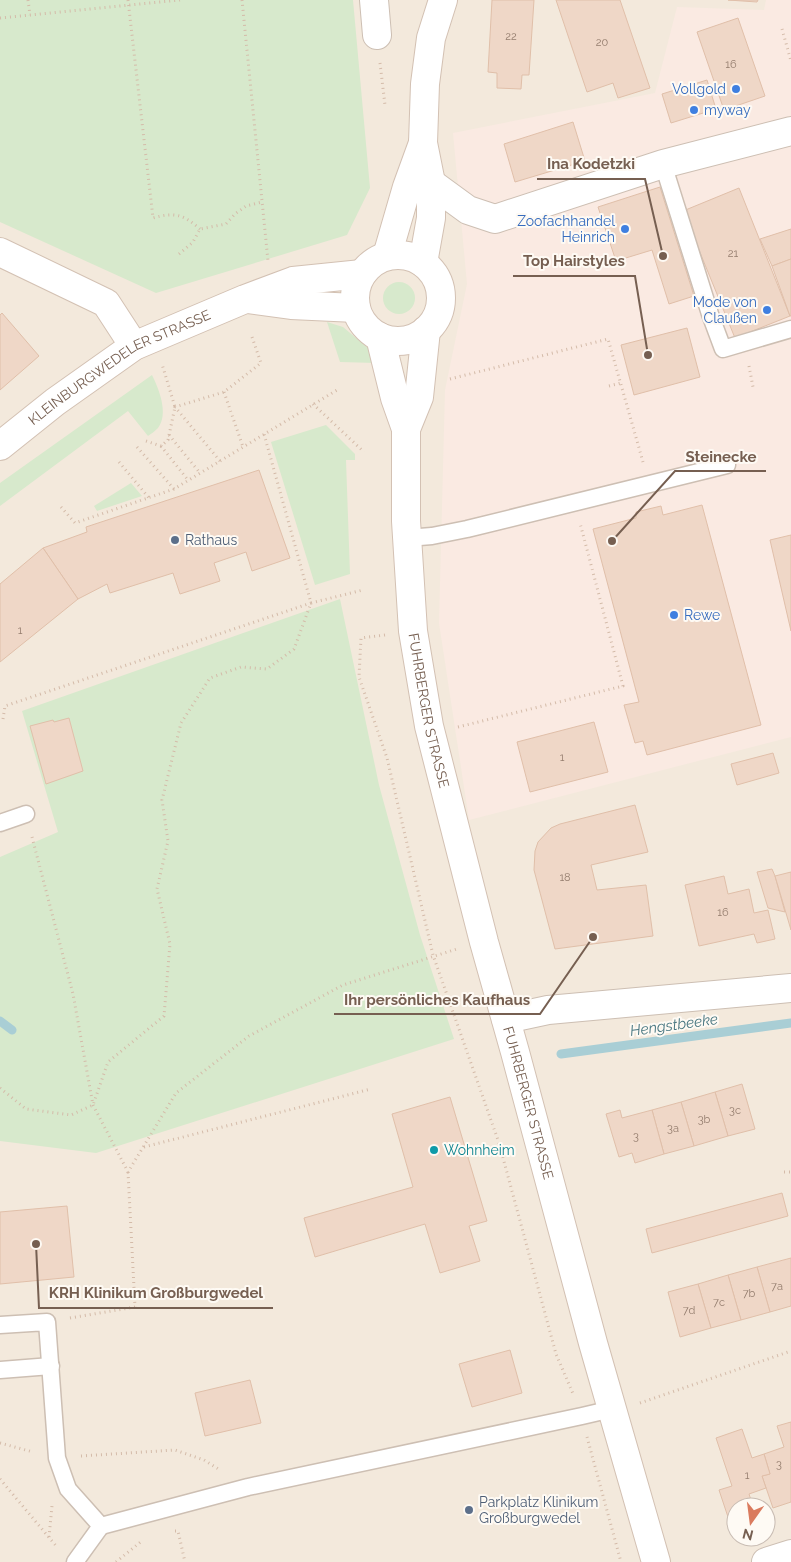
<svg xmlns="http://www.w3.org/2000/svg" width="791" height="1562" viewBox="0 0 791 1562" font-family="Raleway,sans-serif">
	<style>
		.residential { fill: #f3e9dc; fill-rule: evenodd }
		.commercial { fill: #faeae2 }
		.green { fill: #d7e9cc }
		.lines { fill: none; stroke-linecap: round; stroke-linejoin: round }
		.stream { stroke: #a9ced5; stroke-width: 9 }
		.building { fill: #efd7c7; stroke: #e0bfa9 }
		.lane-casing { stroke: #cdbfb3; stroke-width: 19 }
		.street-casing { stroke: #cdbfb3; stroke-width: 30 }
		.secondary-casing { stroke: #d3c1b3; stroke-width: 30 }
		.path { stroke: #d4bba9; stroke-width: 3; stroke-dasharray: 1 4; stroke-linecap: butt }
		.lane { stroke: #fff; stroke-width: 16 }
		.street { stroke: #fff; stroke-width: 28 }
		.secondary { stroke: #fff; stroke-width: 28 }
		.shop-dot { fill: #3f7fe0; stroke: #fefaf4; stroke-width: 2 }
		.service-dot { fill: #5c6f8a; stroke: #fefaf4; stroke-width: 2 }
		.culture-dot { fill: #0f9aa8; stroke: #fefaf4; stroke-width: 2 }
		.labels { text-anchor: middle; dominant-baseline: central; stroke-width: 4; stroke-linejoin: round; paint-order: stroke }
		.number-label { font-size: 11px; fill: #947d6e }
		.shop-label { font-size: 14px; fill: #366cbe; stroke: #fefaf4; text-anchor: end }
		.street-label { font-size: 14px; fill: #765f51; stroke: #fefaf4 }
		.service-label { font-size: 14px; fill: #4e5e75; stroke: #fefaf4; text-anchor: start }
		.culture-label { font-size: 14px; fill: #0d838f; stroke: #fefaf4; text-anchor: start }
		.water-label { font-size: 15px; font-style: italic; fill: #487680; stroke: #fefaf4 }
		.leader { fill: none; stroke: #765f51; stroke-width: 2 }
		.callout-dot { fill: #765f51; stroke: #fefaf4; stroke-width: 2 }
		.callout-label { font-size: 15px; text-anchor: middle; font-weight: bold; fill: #765f51; stroke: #fefaf4; stroke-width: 4; stroke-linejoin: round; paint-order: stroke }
	</style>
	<rect width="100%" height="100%" fill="#fbf6ed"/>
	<!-- residential -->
	<path class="residential" d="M0 0H791V1562H0ZM736 1507H766V1537H736Z"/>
	<!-- commercial -->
	<path class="commercial" d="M766 0H791V737L469 820 439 623 445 390 467 284 453 133 655 93 677 7 764 10Z"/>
	<!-- green -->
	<g class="green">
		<path d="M0 0H353L370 188 347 235 156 293 0 222Z"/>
		<circle cx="399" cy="298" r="16"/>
		<path d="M327 322 343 327 368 348 376 363 340 362Z"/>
		<path d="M152 375C159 389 169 414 158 428 155 431 151 434 148 436L128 411 0 506V483Z"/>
		<path d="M326 425 355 454V460H346L350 574 315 585 271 442Z"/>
		<path d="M131 483 142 496 97 511 94 506Z"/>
		<path d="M340 599 379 785 420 935 454 1039 96 1153 0 1141V857L58 832 22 711Z"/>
	</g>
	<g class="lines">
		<!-- stream -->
		<g class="stream">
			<path d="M0 1021 12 1030"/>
			<path d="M561 1054 791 1023"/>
		</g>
	</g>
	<!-- building -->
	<g class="building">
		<path d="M492 0H534L529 75H522L521 89 497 88V73L488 72Z"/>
		<path d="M556 0H620L650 88 618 98 613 83 587 92Z"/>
		<path d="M728 0H758L757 2Z"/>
		<path d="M738 18 765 96 724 110 697 32Z"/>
		<path d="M707 80 716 109 671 123 662 94Z"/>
		<path d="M573 122 585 161 515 182 504 144Z"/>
		<path d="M660 187 694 296 669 304 652 250 616 261 598 207Z"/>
		<path d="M739 188 790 316 735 338 683 211Z"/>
		<path d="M791 229V259L772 266 760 239Z"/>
		<path d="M791 259V316H790L772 266Z"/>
		<path d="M2 313 39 356 0 390V315Z"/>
		<path d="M687 328 700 377 634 395 621 345Z"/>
		<path d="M259 470 290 558 252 571 246 552 214 563 220 581 180 594 173 573 110 593 107 584 78 599 43 548 87 532 86 527Z"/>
		<path d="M702 505 761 725 647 755 643 741 635 743 624 705 639 702 593 529 636 518V512L661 506 663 515Z"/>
		<path d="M791 535V631L770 540Z"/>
		<path d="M43 548 78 599 0 662V584Z"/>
		<path d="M69 718 83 771 46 784 30 726 53 720 54 722Z"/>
		<path d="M594 722 608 772 530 792 517 742Z"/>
		<path d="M773 753 779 773 737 785 731 764Z"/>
		<path d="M635 805 648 852 591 865 597 890 646 885 653 936 555 949 534 870 535 851 538 842 551 828 560 824Z"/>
		<path d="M772 869 775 876 785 912 768 908 757 872Z"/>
		<path d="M791 872V930L775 876Z"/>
		<path d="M724 876 728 894 749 889 754 913 768 910 775 939 757 943 754 934 699 946 685 885Z"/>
		<path d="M742 1084 755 1129 728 1136 715 1092Z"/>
		<path d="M715 1092 728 1136 694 1146 681 1102Z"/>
		<path d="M450 1097 487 1221 469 1226 480 1261 440 1273 425 1224 315 1257 304 1218 413 1187 392 1114Z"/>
		<path d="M681 1102 694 1146 664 1154 652 1110Z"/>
		<path d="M620 1110 622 1118 652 1110 664 1154 635 1163 632 1153 619 1157 606 1114Z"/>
		<path d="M782 1193 788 1216 652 1253 646 1229Z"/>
		<path d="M67 1206 74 1277 0 1284V1212Z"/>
		<path d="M791 1258V1306L770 1312 757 1267Z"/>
		<path d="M757 1267 770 1312 741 1320 728 1275Z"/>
		<path d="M728 1275 741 1320 711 1328 698 1284Z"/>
		<path d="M698 1284 711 1328 680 1337 668 1292Z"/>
		<path d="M510 1350 522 1393 472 1407 459 1364Z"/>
		<path d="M250 1380 261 1423 205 1436 195 1393Z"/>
		<path d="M791 1422V1502L773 1508 762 1476 770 1474 764 1454 784 1447 777 1426Z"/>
		<path d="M742 1429 752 1458 764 1454 770 1474 762 1476 766 1488 749 1494 753 1506 736 1507V1518L729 1520 719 1490 732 1486 716 1438Z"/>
	</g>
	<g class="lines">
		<!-- lane casing -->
		<g class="lane-casing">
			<g id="lane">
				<path d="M663 164 710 314 723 349 791 329"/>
				<path d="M407 538 432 536 467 529 727 465"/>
				<path d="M0 823 26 814"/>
				<path d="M0 1325 47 1322 57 1458 68 1489 101 1526 75 1562"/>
				<path d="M0 1370 51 1366"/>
				<path d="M101 1526 248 1487 582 1416 612 1409"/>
			</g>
		</g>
		<!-- street casing -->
		<g class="street-casing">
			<g id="street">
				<path d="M374 0 377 35"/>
				<path d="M431 183 468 210 495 219 663 164 791 131"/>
				<path d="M506 1019 548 1010 791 988"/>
				<path d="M766 1562 791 1554"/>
			</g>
		</g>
		<!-- secondary casing -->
		<g class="secondary-casing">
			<g id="secondary">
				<path d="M0 252 106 303 134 346"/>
				<circle cx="398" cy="298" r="43"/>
				<path d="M387 256 407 187 423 143"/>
				<path d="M423 263 431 218V183L423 143 425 84 431 38 443 0"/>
				<path d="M247 299 291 305 356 308"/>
				<path id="s1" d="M380 337 395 398 406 429V521L413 631 429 726 484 942 515 1052 593 1343 656 1562"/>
				<path d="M406 429 419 397 426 330"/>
				<path id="s2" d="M0 446 55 402 134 346 245 299 293 281 362 274"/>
			</g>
		</g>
		<!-- path -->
		<g class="path">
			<path d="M28 0 30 15"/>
			<path d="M128 0 153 218C174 212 183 214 200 229"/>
			<path d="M242 0 268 261"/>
			<path d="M0 18 180 0"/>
			<path d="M782 29 791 61"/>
			<path d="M380 63 385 105"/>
			<path d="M179 254 193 242 200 229 226 224 235 214 246 206 262 202"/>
			<path d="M749 366 753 387"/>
			<path d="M450 379 608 339 643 462"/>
			<path d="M609 386 621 383"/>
			<path d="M224 392 243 447"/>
			<path d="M313 404 364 452"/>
			<path d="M169 435 200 473"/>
			<path d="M146 441 161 446 168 440 175 407 162 364"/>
			<path d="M161 446 188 480"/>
			<path d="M137 447 174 489"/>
			<path d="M220 461 175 407 224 392 261 363 252 337"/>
			<path d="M119 462 149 498"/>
			<path d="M61 507 75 523 174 489 337 390"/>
			<path d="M385 635 361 638 359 677 387 758 433 955 499 1143 556 1354 574 1396"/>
			<path d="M3 719 5 706 311 603 264 434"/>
			<path d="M458 727 623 686 580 523"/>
			<path d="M32 837 73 994 93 1105 128 1172 176 1093 249 1036 343 985 457 949"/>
			<path d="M0 1088 26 1109 71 1115 93 1105 108 1062 164 1016 170 944 157 889 168 841 162 800 181 723 210 678 241 667 267 669 294 649 311 603 363 590"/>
			<path d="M144 1147 371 1089"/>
			<path d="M784 1172H791"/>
			<path d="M70 1318 135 1307 128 1172"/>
			<path d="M640 1403 791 1351"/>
			<path d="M587 1437 621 1562"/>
			<path d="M0 1443 33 1452"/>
			<path d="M81 1456 175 1450 204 1460 220 1470"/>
			<path d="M0 1479 57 1547"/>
			<path d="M175 1531H178L185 1562"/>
			<path d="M49 1537 52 1506"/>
			<path d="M116 1562 143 1540"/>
		</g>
		<!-- lane -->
		<use href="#lane" class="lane"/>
		<!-- street -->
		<use href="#street" class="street"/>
		<!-- secondary -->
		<use href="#secondary" class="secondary"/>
	</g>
	<!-- markers -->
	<g class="shop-dot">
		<circle cx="736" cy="89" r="5"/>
		<circle cx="694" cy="110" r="5"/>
		<circle cx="625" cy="229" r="5"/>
		<circle cx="767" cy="310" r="5"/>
		<circle cx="674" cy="615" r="5"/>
	</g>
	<g class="service-dot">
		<circle cx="175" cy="540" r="5"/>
		<circle cx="469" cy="1510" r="5"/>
	</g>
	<circle class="culture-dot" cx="434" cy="1150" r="5"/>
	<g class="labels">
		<!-- number labels -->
		<g class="number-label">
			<text x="511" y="36">22</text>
			<text x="602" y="42">20</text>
			<text x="731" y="64">16</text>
			<text x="733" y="253">21</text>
			<text x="20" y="630">1</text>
			<text x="562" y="757">1</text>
			<text x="565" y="877">18</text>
			<text x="723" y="912">16</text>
			<text x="735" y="1110">3c</text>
			<text x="704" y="1119">3b</text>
			<text x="673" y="1128">3a</text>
			<text x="636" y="1136">3</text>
			<text x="777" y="1286">7a</text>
			<text x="749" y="1293">7b</text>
			<text x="719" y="1302">7c</text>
			<text x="689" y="1310">7d</text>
			<text x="779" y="1464">3</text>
			<text x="747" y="1475">1</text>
		</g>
		<!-- shop labels -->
		<g class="shop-label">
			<text x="726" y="89">Vollgold</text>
			<text x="704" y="110" text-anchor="start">myway</text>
			<text x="615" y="221">Zoofachhandel<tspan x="615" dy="16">Heinrich</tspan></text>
			<text x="757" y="302">Mode von<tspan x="757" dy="16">Claußen</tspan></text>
			<text x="684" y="615" text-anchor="start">Rewe</text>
		</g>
		<!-- street labels -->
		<g class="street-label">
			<text stroke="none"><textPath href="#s2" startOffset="144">KLEINBURGWEDELER STRASSE</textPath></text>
			<text stroke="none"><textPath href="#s1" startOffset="379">FUHRBERGER STRASSE</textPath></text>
			<text stroke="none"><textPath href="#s1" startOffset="784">FUHRBERGER STRASSE</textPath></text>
		</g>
		<!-- service labels -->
		<g class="service-label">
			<text x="185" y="540">Rathaus</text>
			<text x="479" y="1502">Parkplatz Klinikum<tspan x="479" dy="16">Großburgwedel</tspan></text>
		</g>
		<!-- culture labels -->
		<g class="culture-label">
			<text x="444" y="1150">Wohnheim</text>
		</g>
		<!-- water labels -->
		<g class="water-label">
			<text transform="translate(674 1025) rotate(-8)">Hengstbeeke</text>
		</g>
	</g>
	<!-- callouts -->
	<path class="leader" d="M663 256L645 179H537M648 355L635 276H513M612 541L675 471H766M593 937L540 1014H334M36 1244L39 1308H273"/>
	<g class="callout-dot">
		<circle cx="663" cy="256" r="5"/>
		<circle cx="648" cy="355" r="5"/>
		<circle cx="612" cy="541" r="5"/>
		<circle cx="593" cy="937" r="5"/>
		<circle cx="36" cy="1244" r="5"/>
	</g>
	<g class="callout-label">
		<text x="591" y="169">Ina Kodetzki</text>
		<text x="574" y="266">Top Hairstyles</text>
		<text x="721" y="462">Steinecke</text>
		<text x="437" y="1005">Ihr persönliches Kaufhaus</text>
		<text x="156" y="1298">KRH Klinikum Großburgwedel</text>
	</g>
	<!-- north arrow -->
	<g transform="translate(751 1522) rotate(194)"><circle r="24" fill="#fefaf4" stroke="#c8bcb3"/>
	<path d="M0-4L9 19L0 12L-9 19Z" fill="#da7b5e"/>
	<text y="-8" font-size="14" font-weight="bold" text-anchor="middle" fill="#765f51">N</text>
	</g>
</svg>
